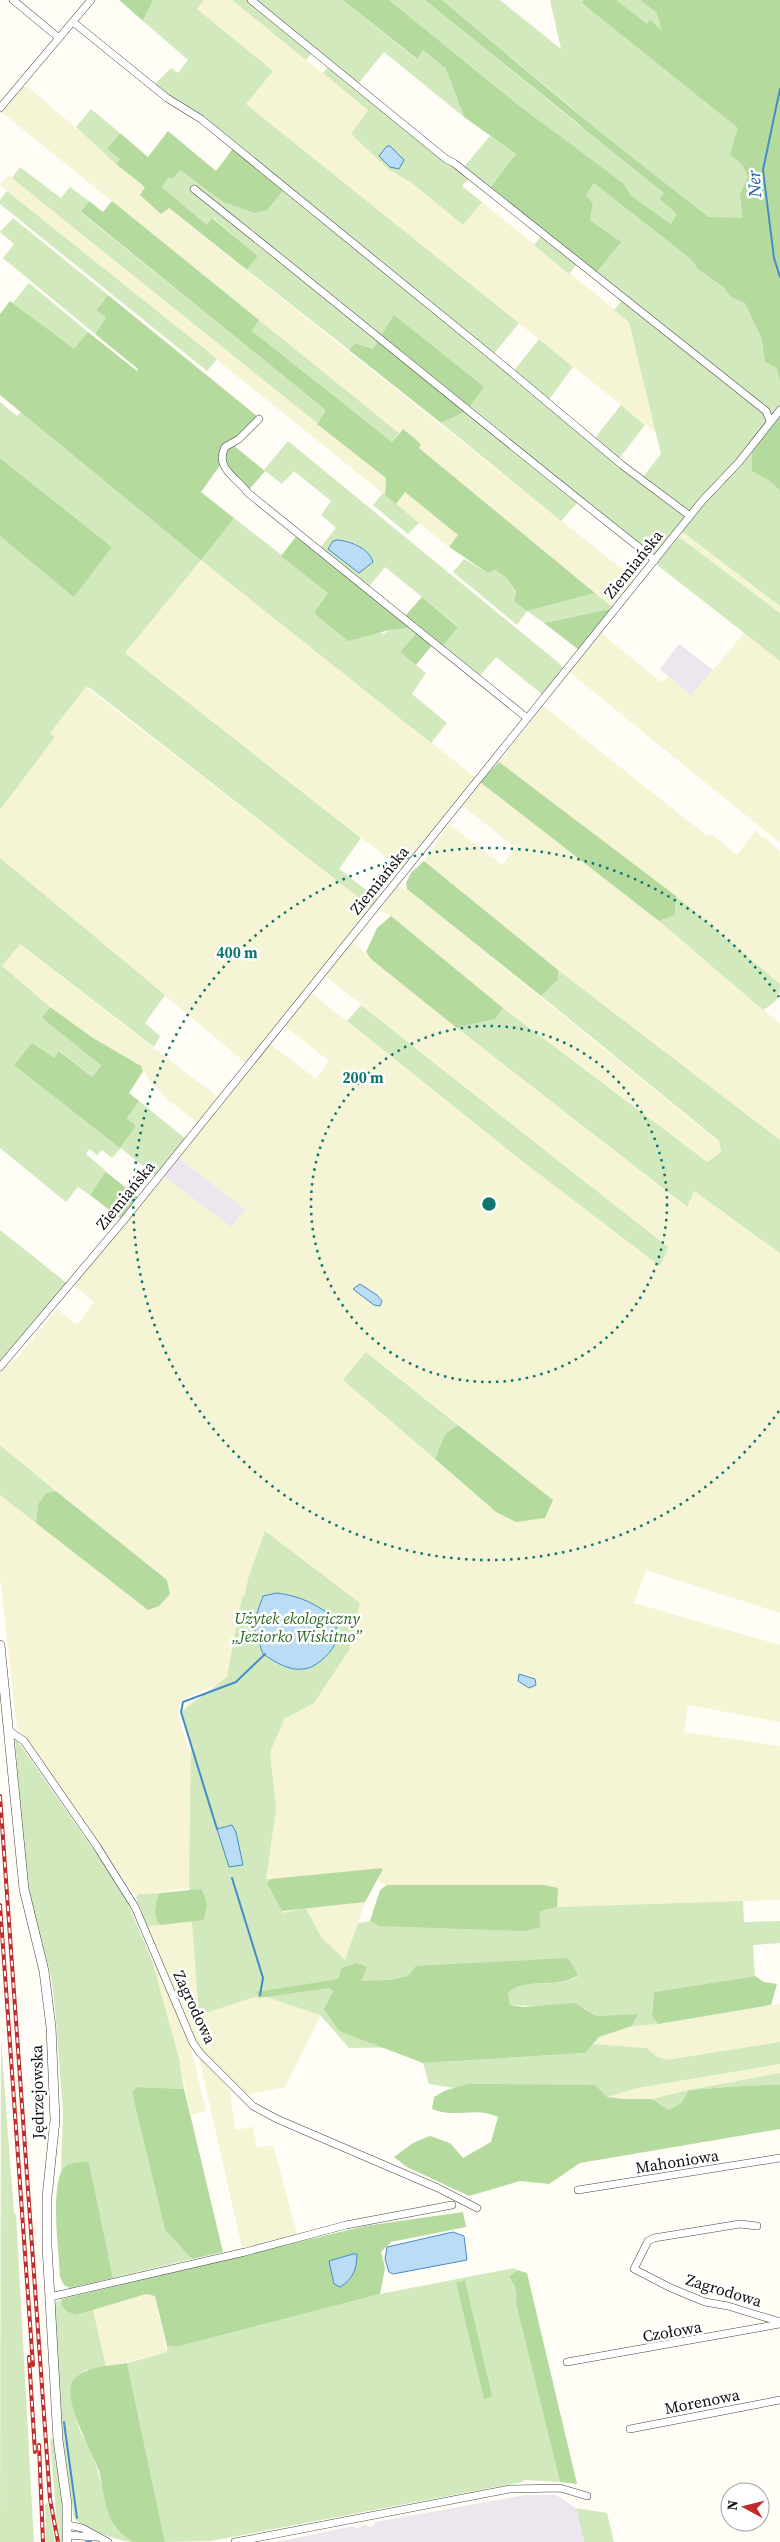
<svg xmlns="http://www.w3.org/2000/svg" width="780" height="2542" viewBox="0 0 780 2542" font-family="'Source Serif 4',serif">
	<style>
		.industrial { fill: #eee6ef }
		.farmland { fill: #f5f4d5; fill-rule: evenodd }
		.green { fill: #d2e9be; fill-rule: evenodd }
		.forest { fill: #b5da9e }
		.water { fill: #bbdcf5; stroke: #448cca }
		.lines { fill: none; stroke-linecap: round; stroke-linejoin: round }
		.stream { stroke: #448cca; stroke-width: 2 }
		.minor-casing { stroke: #444; stroke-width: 8 }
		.tertiary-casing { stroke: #444; stroke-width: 10 }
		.minor { stroke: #fff; stroke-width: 7 }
		.tertiary { stroke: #fff; stroke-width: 9 }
		.rail-casing { stroke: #be2d2c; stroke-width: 4 }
		.rail { stroke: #fff; stroke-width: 2; stroke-dasharray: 5.5; stroke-linecap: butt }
		.ring { fill: none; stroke: #0f766e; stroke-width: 2.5; stroke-dasharray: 2.5 5 }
		.labels { text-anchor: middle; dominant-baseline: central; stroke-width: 5; stroke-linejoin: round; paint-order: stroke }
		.street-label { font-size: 16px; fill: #111; stroke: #fff }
		.park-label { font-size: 16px; font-style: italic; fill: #2c6822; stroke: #fff }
		.water-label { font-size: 18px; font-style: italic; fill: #1c5fa1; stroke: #fff }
		.centre { fill: #0f766e; stroke: #fff; stroke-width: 2.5 }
		.ring-label { font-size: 15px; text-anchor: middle; font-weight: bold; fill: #0f766e; stroke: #fff; stroke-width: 5; stroke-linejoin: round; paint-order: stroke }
	</style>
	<rect width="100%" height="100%" fill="#fffdf5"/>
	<!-- industrial -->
	<g class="industrial">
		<path d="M679 644 713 670 691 696 660 669Z"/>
		<path d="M178 1157 246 1210 231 1227 163 1176Z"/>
		<path d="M525 2495H556L576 2508 584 2542H277L353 2526 357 2529 366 2524 368 2527 373 2526 375 2522Z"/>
	</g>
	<!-- farmland -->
	<g class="farmland">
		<path d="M204 0H232L369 110 351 134 387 168 413 184 463 225 482 202 762 429 717 482 246 104 196 9Z"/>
		<path d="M21 87H28L146 188 161 214 168 208 637 581 614 608 419 448 402 429 399 433 0 111Z"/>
		<path d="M9 175 386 478 385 495 0 185Z"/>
		<path d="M405 492 458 535 449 547 396 504Z"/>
		<path d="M699 512 780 575V613L682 539 678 538Z"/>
		<path d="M201 560 476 778 403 870 125 653Z"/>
		<path d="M601 633 661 682 669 677 691 696 744 633 780 661V843L569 672Z"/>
		<path d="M86 687 372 908 246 1063 0 858V810L55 737 50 733Z"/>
		<path d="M543 706 706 835H712L737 855 755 831 780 851V984L676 896 499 762Z"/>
		<path d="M480 782 659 921 780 1024V1140L558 970 424 861 449 824 502 865 516 848 463 806Z"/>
		<path d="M397 886 407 889 719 1142 721 1152 707 1163 503 1008 391 916 380 910Z"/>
		<path d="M352 942 457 1028 686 1207 694 1191 780 1253V1613L646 1570 634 1603 780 1645V1722L688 1705 684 1732 780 1746V1900L557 1907V1888L544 1885H387L377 1881 382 1871 381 1868 139 1894 136 1897 39 1756 35 1754 17 1727 0 1577V1495L148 1610 170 1594 167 1580 0 1445V1372L18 1357 57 1309 77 1325 94 1302 76 1287 77 1282 163 1176 231 1227 246 1210 178 1157 269 1043 316 1079 329 1061 283 1025 310 992 518 1158 660 1265 668 1247 324 975ZM366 1352H367L553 1500 496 1512 344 1381ZM242 1597 234 1687 189 1702 184 1707 220 1828 226 1868 178 1716 180 1701 230 1678Z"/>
		<path d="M19 944 219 1098 198 1123 166 1098 150 1081 141 1066 93 1038 50 1007 2 966Z"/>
		<path d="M365 1902 339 1979 330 1988 333 1991 285 2087 245 2095 201 2050 147 1926Z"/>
		<path d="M155 1957 191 2049 206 2111 191 2115 179 2058 152 1960Z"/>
		<path d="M780 2004V2042L666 2060 656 2056 647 2048 593 2044 599 2037 632 2026 658 2024Z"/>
		<path d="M199 2057 230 2090 235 2130 253 2127 257 2148 273 2145 297 2234 242 2248Z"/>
		<path d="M780 2064V2073L689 2090 652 2099H623L607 2097 638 2088Z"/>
		<path d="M146 2294 155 2296 167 2352 106 2367 93 2310Z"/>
	</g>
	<!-- green -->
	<g class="green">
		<path d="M153 0H204L197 9 273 71 246 104 519 323 493 355 154 85 171 68 178 73 188 60 143 21Z"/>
		<path d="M232 0H249L313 52 306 60Z"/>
		<path d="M253 0H343L416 59 423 50 446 69 464 117 384 52 357 85Z"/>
		<path d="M389 0H425L580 126 578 113 442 0H500L561 49 550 0H780V606L680 530 652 560 578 502 561 521 441 423 467 411 484 387 355 343 349 350 247 270 258 256 213 218 207 225 162 187 169 177 180 170 223 202 254 213 284 189 642 478 661 454 629 322 614 310 623 299 595 274 607 232 590 220 593 203 586 195 594 183 589 159 517 104Z"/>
		<path d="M330 65 470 177 462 186 482 202 463 225 413 184 387 168 351 134 368 110 323 73Z"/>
		<path d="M91 109 120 133 107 149 120 159 116 164 76 127Z"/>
		<path d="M490 136 516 154 489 189 463 168Z"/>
		<path d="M20 167 61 198 70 187 89 201 81 213 327 410 317 423 12 178Z"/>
		<path d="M7 191 217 359 207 371 0 204V200Z"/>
		<path d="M13 218 108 295 96 310 106 318 95 334 3 258 14 244 0 232Z"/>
		<path d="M543 234 578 263 569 274 534 245Z"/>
		<path d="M29 283 88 332 74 350 13 303Z"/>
		<path d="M259 320 399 433 392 442 252 331Z"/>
		<path d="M539 339 573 367 548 401 513 372Z"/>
		<path d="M0 402 17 416 21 412 201 559 234 518 383 634 393 628H407L409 625 417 632 400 652 426 673 412 694 447 723 431 743 201 560 125 653 361 838 339 869 379 900 372 908 90 688 86 687 50 733 55 737 0 810V536L74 596 112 547 0 458Z"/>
		<path d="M621 405 645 425 618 460 594 439Z"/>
		<path d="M288 441 560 664 563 669 543 695 496 657 478 678 441 648 458 626 385 567 368 588 319 549 336 528 321 515 331 501 294 471 282 484 264 470ZM337 540 356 544 373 560 357 570 329 550Z"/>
		<path d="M383 493 419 523 408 534 373 505Z"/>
		<path d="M678 538 682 539 780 613V661L656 564Z"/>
		<path d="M464 559 488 573 495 570 506 577 527 611 595 593 614 608 544 623 527 611 517 625 453 572Z"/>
		<path d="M0 858 165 995 145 1023 160 1036 154 1047 20 944 2 966 50 1007 42 1018 101 1064 92 1077 60 1051 54 1058 120 1148 136 1126 127 1120 139 1101 186 1139 155 1176 121 1148 112 1158 102 1150 97 1155 89 1149 86 1154 107 1172 90 1195 78 1187 66 1202 0 1148Z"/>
		<path d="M676 896 780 984C780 999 776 1002 763 1010L659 921 675 915Z"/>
		<path d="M558 970 780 1140V1253L694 1191 687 1207 457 1028 495 1019 503 1008 707 1162 721 1152 719 1141 541 996 558 980Z"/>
		<path d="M361 1005 668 1247 660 1266 518 1158 347 1021Z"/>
		<path d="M0 1230 68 1284 0 1364Z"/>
		<path d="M366 1352 458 1425 445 1434 435 1459 343 1380Z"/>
		<path d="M0 1445 56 1491 46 1493 38 1504 36 1523 0 1495Z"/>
		<path d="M265 1531 360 1603 349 1650 314 1703 284 1719 270 1752 276 1809 266 1879H271L268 1882 283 1913 306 1908 321 1937 345 1960 358 1923 370 1921 379 1926 539 1917 541 1911 557 1907 743 1901 744 1922 780 1921V1943L753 1945 755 1976 654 1992 652 2016 658 2024 632 2026 638 2015 597 2016 584 2008 510 2005 508 1993C526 1976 557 1990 578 1976L567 1958 554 1960 421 2047 349 2048 320 2015 261 1995 199 2015 189 1884 191 1745 181 1712 227 1677 242 1597 245 1595 248 1579Z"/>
		<path d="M15 1740H17L123 1892 152 1960 179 2058 184 2089 137 2087 132 2092 165 2230 192 2259 113 2278 89 2162 65 2166 61 2172 63 2113 55 2008 51 1976 29 1895 26 1873Z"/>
		<path d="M159 1893C155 1904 152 1915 160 1925L147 1926 136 1897 139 1894Z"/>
		<path d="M1 2040 14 2214H16L34 2542H0Z"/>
		<path d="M780 2042V2064L638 2088 607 2097 467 2084 454 2088 429 2084 423 2063 585 2053 593 2044 647 2048 656 2056 666 2060Z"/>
		<path d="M780 2073V2085C750 2084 720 2088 689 2090L681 2103 669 2110 652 2099 689 2090Z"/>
		<path d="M514 2268 517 2270 509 2277C516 2287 517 2293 516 2304L560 2482 524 2480 522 2482 211 2541 165 2542 127 2363 167 2352V2346L176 2347 380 2294Z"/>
		<path d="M62 2299 61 2304 76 2315 93 2310 106 2367 84 2371 75 2415 81 2434 91 2449 115 2527 132 2542C120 2542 80 2527 74 2518L60 2419 54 2308 56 2302Z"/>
		<path d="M54 2438 63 2500 64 2542H60L58 2537 50 2439Z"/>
		<path d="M48 2503 55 2542H46L45 2504Z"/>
		<path d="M576 2508 607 2513 614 2542H584Z"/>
	</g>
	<!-- forest -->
	<g class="forest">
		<path d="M119 0H153L143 21Z"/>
		<path d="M343 0H389L517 104 624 184 631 196 671 224 677 214 660 199 664 193 425 0H442L600 132 708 217 743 218 740 194 748 177 743 166 730 154 738 128 582 3 584 0H616L647 24 650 20 662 31 657 13 640 0H780V380L777 368 765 362 762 339 745 303 730 296 724 287 699 270 691 259 594 183 586 195 593 203 590 220 621 242 595 274 489 189 516 154 464 117 446 69 423 50 417 59Z"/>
		<path d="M168 131 216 171 234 147 284 189 267 210 254 213 223 202 180 170 172 179 169 177 162 187 207 225 212 218 258 256 247 270 169 208 161 214 140 195 145 187 116 164 120 159 107 149 120 133 148 157Z"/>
		<path d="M89 201 103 212 112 201 259 320 252 331 392 442 403 429 421 444 419 448 595 593 527 611 514 601 516 592 506 577 495 570 488 573 449 547 458 535 405 492 396 504 385 495 386 478 317 424 326 410 81 212Z"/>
		<path d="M108 295 258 417 240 436 224 445 221 464 201 492 234 518 201 560 0 395V314L10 301 74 349 88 332 137 371 138 369 95 334 106 318 96 310Z"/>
		<path d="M394 315 484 387 467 411 441 423 349 350 355 343 373 349Z"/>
		<path d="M780 417V490L770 481 752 471V451Z"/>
		<path d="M233 445 265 471 248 491 225 467V450Z"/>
		<path d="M0 458 112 547 74 597 0 536Z"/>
		<path d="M298 534 409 625 407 628C389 628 367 637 348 641L314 613 328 593 281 556Z"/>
		<path d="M422 597 458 627 441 648 404 617Z"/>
		<path d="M614 608 579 650 544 623Z"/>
		<path d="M417 632 433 644 416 665 400 652Z"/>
		<path d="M499 762 676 896 675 915 659 921 480 782Z"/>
		<path d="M424 861 558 970V980L541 996 407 889 406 883 411 873Z"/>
		<path d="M391 916 503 1008 495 1019 457 1028 371 959 366 952 377 928Z"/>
		<path d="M50 1007 93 1038 141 1066 143 1071 129 1093 139 1101 127 1119 136 1126 120 1148 14 1065 32 1043 54 1058 59 1051 92 1077 101 1065 42 1018Z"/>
		<path d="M106 1172 138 1197 121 1219 90 1195Z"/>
		<path d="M458 1425 553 1500 545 1518 516 1522 496 1512 435 1459 445 1434Z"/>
		<path d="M56 1491 167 1580 170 1594 159 1606 148 1610 36 1523 38 1504 46 1493Z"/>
		<path d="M382 1868V1871L365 1902 282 1911 267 1883 271 1879Z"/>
		<path d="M387 1885H544L558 1888 557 1907 541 1911 539 1917 541 1927 525 1931 379 1926 370 1921 380 1890Z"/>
		<path d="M202 1889 207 1905 204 1920 160 1925C152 1915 155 1904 159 1893Z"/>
		<path d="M568 1958 578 1975C558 1990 526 1976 508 1993L510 2005 523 2007 574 2003 597 2016 638 2014 632 2026 599 2037 585 2053 423 2063 339 2031 324 2009 333 1991 330 1988 258 1998 257 1992 338 1979 342 1968 357 1963 367 1967 361 1981 391 1980 408 1976 416 1966Z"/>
		<path d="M755 1976 764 1982 777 1984 771 2005 658 2024 652 2016 654 1992Z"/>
		<path d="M467 2084 595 2085 607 2097 623 2099H652L669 2110 681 2103 689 2090C720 2088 750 2084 780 2085V2129L580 2163 549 2184 520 2181 469 2196 407 2167 394 2157 413 2143 430 2136 450 2143 463 2158 491 2142 498 2117C476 2106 456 2119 432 2109L434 2097 444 2091Z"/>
		<path d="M137 2087 184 2089 223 2252 192 2259 165 2230 134 2101 132 2092Z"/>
		<path d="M80 2162H89L113 2278 70 2288 64 2285 60 2277C59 2250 51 2196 61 2172 64 2164 73 2163 80 2162Z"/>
		<path d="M463 2212 466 2227 391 2242 381 2252 385 2268 380 2294 176 2347 167 2346 155 2296 146 2294 76 2315 66 2311 61 2304 62 2299 365 2226Z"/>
		<path d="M517 2270 527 2273 577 2484 560 2482 516 2304C517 2293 516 2286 509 2277Z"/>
		<path d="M465 2281 492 2396 484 2399 456 2282Z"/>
		<path d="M127 2363 165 2542H132C126 2537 119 2532 115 2526 104 2511 104 2488 99 2471 93 2452 61 2399 73 2381 84 2366 110 2366 127 2363Z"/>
	</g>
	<!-- water -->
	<g class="water">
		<path d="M387 146H390L404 160 399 169 390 167 379 156Z"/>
		<path d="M337 540C350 541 369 548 373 562L359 573 328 549 333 541Z"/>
		<path d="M360 1284 377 1295 382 1301 380 1306 374 1305 353 1289Z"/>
		<path d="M277 1593C300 1596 317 1604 335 1619 336 1627 338 1638 334 1646 329 1655 314 1669 303 1669 289 1671 275 1662 263 1654L253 1625 263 1596Z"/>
		<path d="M519 1674 535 1679 536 1685 529 1688 518 1681Z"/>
		<path d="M232 1825 236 1832 243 1865 229 1867 217 1829Z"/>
		<path d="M453 2232 464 2236 467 2260 393 2274 389 2272 385 2259 387 2247Z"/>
		<path d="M353 2254H357C357 2269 353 2279 340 2287L334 2284 329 2261Z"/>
	</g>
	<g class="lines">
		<!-- stream -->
		<g class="stream">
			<path d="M780 89 763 170 774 258 780 277"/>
			<path d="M217 1829 181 1712 183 1702 236 1682 265 1654"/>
			<path d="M232 1878 263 1978 260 1995"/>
			<path d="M64 2422 77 2518"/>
			<path d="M86 2542H91"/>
		</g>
		<!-- minor casing -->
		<g class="minor-casing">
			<g id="minor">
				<path d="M13 0 59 38"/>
				<path d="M251 0 446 159 454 163 766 411 770 421"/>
				<path d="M73 22 167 98 201 119 504 366 622 465 690 516"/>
				<path d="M0 108 91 0"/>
				<path d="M194 189C349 312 500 438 655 560"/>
				<path d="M259 419 239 439 225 447C214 469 238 478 248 493L527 718"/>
				<path d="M0 1367 124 1220 702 501 739 462 780 410"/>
				<path d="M8 1730 24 1741 96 1845 135 1907 193 2043 200 2053 253 2106 277 2119 438 2188 477 2208"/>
				<path d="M578 2190 780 2158"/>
				<path d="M757 2226 740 2224 654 2238 648 2241 634 2269 671 2288 705 2302 728 2306 780 2322"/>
				<path d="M50 2297 245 2252 346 2225 452 2205"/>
				<path d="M567 2362 780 2324"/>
				<path d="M630 2429 780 2400"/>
				<path d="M68 2525 82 2528 108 2542"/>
				<path d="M68 2535 94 2537"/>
				<path d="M235 2542 510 2489 560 2488 587 2496"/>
			</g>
		</g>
		<!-- tertiary casing -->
		<g class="tertiary-casing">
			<path id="tertiary" d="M0 1645 24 1889 44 1971 51 2027 55 2120 47 2197V2246L58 2440 67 2504V2542"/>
		</g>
		<!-- minor -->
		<use href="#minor" class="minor"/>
		<!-- tertiary -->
		<use href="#tertiary" class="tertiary"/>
		<!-- rail casing -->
		<g class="rail-casing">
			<g id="rail">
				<path d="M0 1796 50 2499 58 2542"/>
				<path d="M0 1905 33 2365"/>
				<path d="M29 2357 35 2452"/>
				<path d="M39 2445 43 2542"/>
			</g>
		</g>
		<!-- rail -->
		<use href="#rail" class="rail"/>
	</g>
	<!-- distance rings -->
	<g class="ring">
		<circle cx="489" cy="1204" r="178"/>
		<path d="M779 1411A356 356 0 1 1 779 997"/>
	</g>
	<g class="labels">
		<!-- street labels -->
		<g class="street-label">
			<text transform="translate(633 564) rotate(-51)">Ziemiańska</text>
			<text transform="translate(379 880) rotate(-51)">Ziemiańska</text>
			<text transform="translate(125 1195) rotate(-51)">Ziemiańska</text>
			<text transform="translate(195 2007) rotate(65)">Zagrodowa</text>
			<text transform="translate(37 2092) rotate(-91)">Jędrzejowska</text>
			<text transform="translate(677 2161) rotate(-9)">Mahoniowa</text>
			<text transform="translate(724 2290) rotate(17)">Zagrodowa</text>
			<text transform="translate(672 2331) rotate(-10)">Czołowa</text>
			<text transform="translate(702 2401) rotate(-11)">Morenowa</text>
		</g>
		<!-- park labels -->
		<g class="park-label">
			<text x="297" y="1618">Użytek ekologiczny<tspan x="297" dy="18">„Jeziorko Wiskitno”</tspan></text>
		</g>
		<!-- water labels -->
		<g class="water-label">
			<text transform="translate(754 184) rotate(-93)">Ner</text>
		</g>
	</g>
	<circle cx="489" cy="1204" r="8" class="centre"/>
	<g class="ring-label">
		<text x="237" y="958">400 m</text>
		<text x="363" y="1083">200 m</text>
	</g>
	<!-- north arrow -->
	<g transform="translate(745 2507) rotate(277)"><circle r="24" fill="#ffffff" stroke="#a0a0a0"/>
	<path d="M0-4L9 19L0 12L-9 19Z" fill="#be2d2c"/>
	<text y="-8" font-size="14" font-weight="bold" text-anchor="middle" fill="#111111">N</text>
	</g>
</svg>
